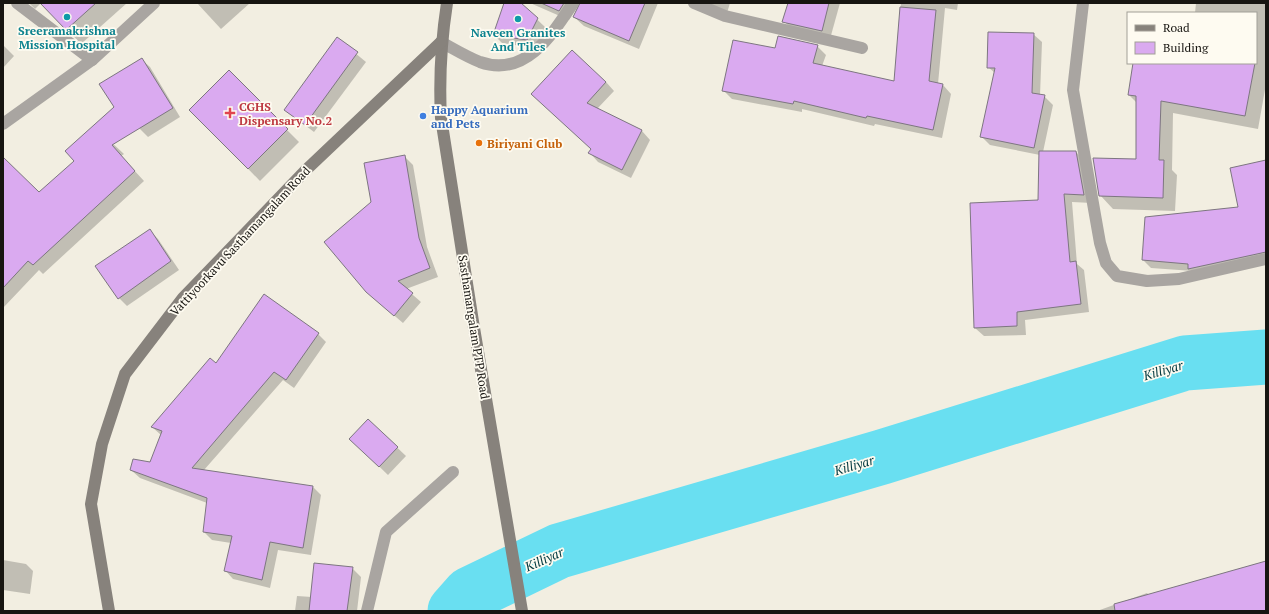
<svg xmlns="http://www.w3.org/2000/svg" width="1269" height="614" viewBox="0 0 1269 614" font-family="'PT Serif',serif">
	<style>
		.shadow { fill: #0003 }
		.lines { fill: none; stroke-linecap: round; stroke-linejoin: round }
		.river { stroke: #69dff1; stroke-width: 55 }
		.building { fill: #daaaf0; stroke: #7d7680 }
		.minor { stroke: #a9a5a1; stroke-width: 12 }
		.secondary { stroke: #87827c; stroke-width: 12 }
		.culture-dot { fill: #0f9aa8; stroke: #fefbf1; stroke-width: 1.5 }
		.health-dot { fill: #e0444e; stroke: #fefbf1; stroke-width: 1.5 }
		.shop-dot { fill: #3f7fe0; stroke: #fefbf1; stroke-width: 1.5 }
		.food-dot { fill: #e8710a; stroke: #fefbf1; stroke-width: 1.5 }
		.labels { text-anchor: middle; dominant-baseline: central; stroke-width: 3.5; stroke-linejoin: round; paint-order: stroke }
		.culture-label { font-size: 12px; font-weight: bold; fill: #0d838f; stroke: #fefbf1 }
		.health-label { font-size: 12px; font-weight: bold; fill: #be3a42; stroke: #fefbf1; text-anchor: start }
		.shop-label { font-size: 12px; font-weight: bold; fill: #366cbe; stroke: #fefbf1; text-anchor: start }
		.food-label { font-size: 12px; font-weight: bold; fill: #c56008; stroke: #fefbf1; text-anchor: start }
		.street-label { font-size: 12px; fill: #171511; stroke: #fefbf1 }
		.water-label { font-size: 13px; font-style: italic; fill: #00383f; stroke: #fefbf1 }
	</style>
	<rect width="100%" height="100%" fill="#f2eee1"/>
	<!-- shadow -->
	<g class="shadow">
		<path d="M29 3H41L35 9Z"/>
		<path d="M42 3H127L81 44Z"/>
		<path d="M197 3H250L221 29Z"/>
		<path d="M505 3H520L546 28 535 48 502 43 494 35Z"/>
		<path d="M530 3H658L639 49 584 26 574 17 579 5 569 20Z"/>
		<path d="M694 3H730L727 13Z"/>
		<path d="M789 3H840L830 39 792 30 784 21Z"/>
		<path d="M901 3H958L957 10 945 8 938 84 943 85 951 94 942 138 875 124 874 126 802 109V112L732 99 723 90 776 49 817 46 826 55 822 66 895 82Z"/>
		<path d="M1196 3H1266V84L1258 129 1173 113 1172 170 1177 175 1175 211 1113 209 1100 195 1137 160V103L1129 95 1134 63H1256V13H1195Z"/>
		<path d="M1033 34 1042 42 1040 96H1044L1053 105 1043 152H1076L1084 160 1092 203 1072 202 1077 264 1084 270 1089 312 1025 320 1026 335 984 336 975 328 1039 201 1040 155 990 145 981 136 995 73 988 67Z"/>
		<path d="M337 38 366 62 314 132 285 110Z"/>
		<path d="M3 45 14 56 3 68Z"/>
		<path d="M141 59 150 67 180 117 148 137 139 128Z"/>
		<path d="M229 72 299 142 260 181 191 110Z"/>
		<path d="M606 82 614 91 597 109 642 131 650 140 631 178 598 162 590 153 592 149 532 94Z"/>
		<path d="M94 126 124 154 121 156 144 181 43 274 39 270 3 308V170L39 194 75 161Z"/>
		<path d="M405 157 413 165 427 247 438 277 406 289 421 302 403 323 376 300 372 202Z"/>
		<path d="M1266 161V262L1193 271 1151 268 1143 260 1240 208Z"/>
		<path d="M149 230 158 239 179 270 127 306 119 298Z"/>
		<path d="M318 334 326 342 294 388 283 380 204 470 313 487 321 495 311 555 278 550 270 588 233 579 225 570 231 543 212 540 204 532 207 503 140 478 131 470 151 463 161 435 152 427 216 365Z"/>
		<path d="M368 420 406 456 388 475 359 447Z"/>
		<path d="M3 560 26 564 33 571 30 594 3 590Z"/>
		<path d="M1266 562V611H1097L1147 593 1149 595Z"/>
		<path d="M352 568 361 577 357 611H295L297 596 312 597Z"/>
	</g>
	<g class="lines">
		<!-- river -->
		<path class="river" d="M455 611 470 594 559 551 882 457 1185 363 1266 357"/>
	</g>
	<!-- building -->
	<g class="building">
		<path d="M40 3H96L66 30Z"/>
		<path d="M504 3H521L538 18 527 40 493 35Z"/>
		<path d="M541 3H564L559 11Z"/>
		<path d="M580 3H645L629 41 573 17Z"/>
		<path d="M788 3H829L822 31 782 22Z"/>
		<path d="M900 7 936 10 929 81 943 84 933 130 867 116 866 118 794 101 793 104 722 91 733 40 775 48 778 36 818 45 813 63 894 81Z"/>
		<path d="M988 32 1034 33 1032 93 1045 95 1034 148 980 137 995 68H987Z"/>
		<path d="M337 37 358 52 305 125 284 110Z"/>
		<path d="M572 50 606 82 587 103 642 130 622 170 588 153 591 149 531 94Z"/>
		<path d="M142 58 173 108 112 145 135 171 33 265 28 261 3 288V157L39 192 74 161 65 151 114 107 99 84Z"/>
		<path d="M1133 63H1255L1245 116 1161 101 1159 160H1164L1163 198 1099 196 1093 158 1136 159V96L1128 95Z"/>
		<path d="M229 70 288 129 248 169 189 110Z"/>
		<path d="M1039 151H1076L1084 195 1064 194 1070 262 1076 261 1081 304 1017 312V326L974 328 970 203 1038 200Z"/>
		<path d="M405 155 419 238 430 268 398 281 413 293 394 316 366 292 324 242 371 202 364 163Z"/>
		<path d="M1266 160V252L1188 269V264L1142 260 1145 217 1238 207 1230 168Z"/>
		<path d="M150 229 171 261 118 299 95 266Z"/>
		<path d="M264 294 319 333 286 380 274 372 192 468 313 486 303 548 270 542 262 580 224 571 232 536 203 532 207 498 130 470 133 459 150 462 162 431 151 427 210 358 216 363Z"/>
		<path d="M368 419 398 447 379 467 349 439Z"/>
		<path d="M1266 561V611H1115L1114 604Z"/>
		<path d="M314 563 353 567 347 611H309Z"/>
	</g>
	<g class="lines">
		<!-- minor -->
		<g class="minor">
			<path d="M17 3 92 60"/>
			<path d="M694 3 725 16 862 48"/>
			<path d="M1083 3 1073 90 1100 243 1106 263 1117 276 1147 281 1179 279 1266 259"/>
			<path d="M441 42C454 49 467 57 480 62 525 78 552 35 573 3"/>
			<path d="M3 124 92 60 154 3"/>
			<path d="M367 611 386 532 453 472"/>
		</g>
		<!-- secondary -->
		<g class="secondary">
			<path d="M447 3C441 42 439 79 441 118L474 328 522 611"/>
			<path d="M109 611 91 504 102 444 125 374 183 298 307 169 441 42"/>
		</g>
	</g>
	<!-- markers -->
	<g class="culture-dot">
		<circle cx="67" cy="17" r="4"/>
		<circle cx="518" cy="19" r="4"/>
	</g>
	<path class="health-dot" d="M228 107h4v4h4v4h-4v4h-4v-4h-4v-4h4z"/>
	<circle class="shop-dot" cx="423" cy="116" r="4"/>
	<circle class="food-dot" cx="479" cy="143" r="4"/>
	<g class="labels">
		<!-- culture labels -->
		<g class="culture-label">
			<text x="67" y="30">Sreeramakrishna<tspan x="67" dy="14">Mission Hospital</tspan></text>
			<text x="518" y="32">Naveen Granites<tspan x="518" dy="14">And Tiles</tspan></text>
		</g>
		<!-- health labels -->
		<g class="health-label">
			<text x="239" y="106">CGHS<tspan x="239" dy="14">Dispensary No.2</tspan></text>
		</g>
		<!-- shop labels -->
		<g class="shop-label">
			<text x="431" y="109">Happy Aquarium<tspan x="431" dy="14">and Pets</tspan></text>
		</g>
		<!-- food labels -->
		<g class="food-label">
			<text x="487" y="143">Biriyani Club</text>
		</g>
		<!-- street labels -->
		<g class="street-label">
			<text transform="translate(240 241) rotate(-47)">Vattiyoorkavu Sasthamangalam Road</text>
			<text transform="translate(474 327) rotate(81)">Sasthamangalam PTP Road</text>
		</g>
		<!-- water labels -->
		<g class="water-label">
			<text transform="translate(1163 370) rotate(-16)">Killiyar</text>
			<text transform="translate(854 465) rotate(-16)">Killiyar</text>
			<text transform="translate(544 559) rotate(-24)">Killiyar</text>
		</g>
	</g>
	<!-- border -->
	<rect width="1269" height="614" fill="none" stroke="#171511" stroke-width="8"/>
	<!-- legend -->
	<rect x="1127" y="12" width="130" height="52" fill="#fefbf1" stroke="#a29f97"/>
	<rect x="1135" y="25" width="20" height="6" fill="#87827c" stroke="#a29f97"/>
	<text x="1163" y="32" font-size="12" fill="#171511">Road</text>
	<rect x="1135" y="42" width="20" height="12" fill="#daaaf0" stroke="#a29f97"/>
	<text x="1163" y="52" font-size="12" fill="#171511">Building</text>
</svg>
